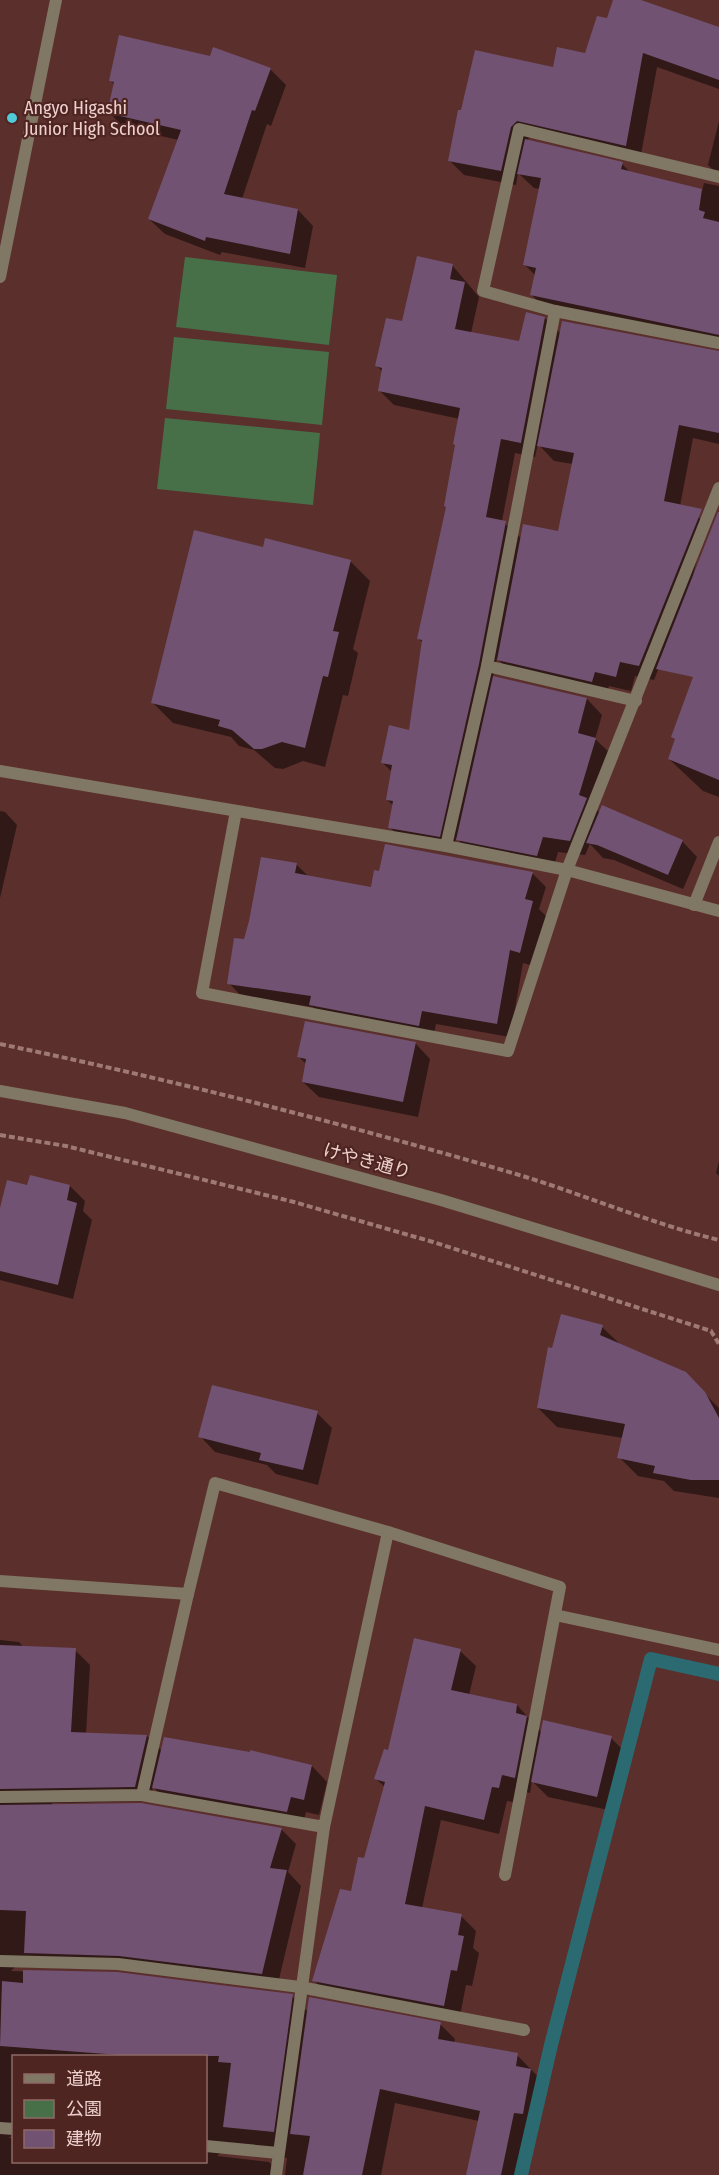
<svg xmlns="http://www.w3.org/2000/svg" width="719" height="2175" viewBox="0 0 719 2175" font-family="'Fira Sans Condensed','Noto Sans JP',sans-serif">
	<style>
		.green { fill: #477048 }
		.shadow { fill: #0007; fill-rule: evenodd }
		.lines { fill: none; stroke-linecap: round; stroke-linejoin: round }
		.stream { stroke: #2b6a71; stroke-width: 14 }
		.building { fill: #715272 }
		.path { stroke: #9e7976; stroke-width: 4; stroke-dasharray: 6 3; stroke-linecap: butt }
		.minor { stroke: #807765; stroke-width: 12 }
		.tertiary { stroke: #807765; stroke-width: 12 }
		.poi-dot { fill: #52cbd8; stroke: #4f2522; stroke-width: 2 }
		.labels { text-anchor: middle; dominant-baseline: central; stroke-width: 4.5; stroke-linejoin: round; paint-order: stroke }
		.poi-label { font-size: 18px; fill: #edd0cd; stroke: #4f2522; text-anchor: start }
		.street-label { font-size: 18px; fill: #edd0cd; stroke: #4f2522 }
	</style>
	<rect width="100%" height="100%" fill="#5b2f2c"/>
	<!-- green -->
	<g class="green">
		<path d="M185 257 337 275 329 345 176 327Z"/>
		<path d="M174 337 329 352 322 425 166 409Z"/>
		<path d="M165 418 320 433 313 505 157 489Z"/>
	</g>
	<!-- shadow -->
	<g class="shadow">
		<path d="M615 0H637L719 28V89L657 67 640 160 532 135 526 141 622 164 631 173 702 191 704 183 719 186V345L546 310 532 295 536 276 524 264 540 189 534 188 518 173 516 185 464 175 450 161 554 69 586 55 608 20Z"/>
		<path d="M270 69 286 85 271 126 267 124 242 199 298 210 313 226 305 268 222 252 220 255 165 234 149 219 179 140 124 128 109 112 115 85 110 80Z"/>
		<path d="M719 121V176L708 165Z"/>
		<path d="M452 265 479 297 471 333 520 343 545 318 561 334 719 352V444L693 438 680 506 689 508 704 523 691 586 654 680 635 676 631 691 609 686 606 696 513 674 497 658 493 677 587 699 602 715 595 739 611 754 595 808 600 813 682 841 697 857 683 889 614 860 603 858 590 844 585 855 558 852 553 870 473 854 456 838 454 850 404 842 390 827 394 806 387 800 392 772 383 763 410 732 423 643 419 639 447 508 460 419 394 405 380 391 383 372 377 366 403 323ZM538 444 554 461 573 464 559 533 521 538 502 521 515 453 535 457Z"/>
		<path d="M264 549 350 561 370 581 353 649 358 653 348 696 343 695 325 767 303 761 283 769 275 768 254 750 239 746 231 737 173 723 153 703Z"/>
		<path d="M719 631V797L703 791 669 759Z"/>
		<path d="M0 811 5 812 17 825 0 898Z"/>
		<path d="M296 864 309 877 372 889 532 873 546 887 539 909 546 916 534 966 523 963 510 1037 436 1024 433 1039 324 1018 313 1007 242 997 229 983 246 941Z"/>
		<path d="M415 1043 430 1059 418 1117 319 1097 303 1082 307 1065 299 1057Z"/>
		<path d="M719 1161V1176L716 1173Z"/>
		<path d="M28 1186H70L85 1201 83 1211 92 1220 73 1299 0 1280V1214Z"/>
		<path d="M602 1327 621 1345 685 1374 719 1408V1498L674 1491 664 1481 638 1476 619 1457 623 1438 557 1427 538 1408 553 1349Z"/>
		<path d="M317 1413 332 1428 318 1485 276 1474 267 1465 215 1452 200 1436Z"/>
		<path d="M0 1640 19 1642 24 1648 75 1650 90 1665 86 1734 147 1736 162 1751 312 1766 327 1782 319 1815 306 1812 302 1827 169 1803 153 1787 150 1801 52 1803V1805L281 1829 296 1844 288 1872 301 1886 277 1988 134 1970 15 1967 11 1971 117 1974 292 1996 308 2012 440 2024 455 2039 454 2043 517 2055 546 2085 538 2128 529 2127 519 2175H468L479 2121 395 2103 381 2175H285L287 2158 222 2152 217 2156 269 2162 282 2175H0ZM14 2056H206V2162H14V2138H8L14 2135Z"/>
		<path d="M460 1651 476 1666 469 1695 517 1705 542 1733 611 1738 626 1753 613 1811 548 1797 532 1781 530 1793 517 1790 514 1802 507 1801 499 1834 441 1820 422 1908 461 1916 476 1931 473 1948 479 1953 472 1986 466 1985 459 2021 329 1996 314 1980 365 1860 385 1787 376 1779 389 1752Z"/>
	</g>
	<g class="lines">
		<!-- stream -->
		<path class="stream" d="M521 2175 551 2045 651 1659 719 1674"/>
	</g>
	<!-- building -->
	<g class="building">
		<path d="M613 0H641L719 27V80L643 53 626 146 517 121 511 127 501 171 448 161 458 110H461L475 50 553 67 557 47 585 53 597 16 607 18Z"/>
		<path d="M119 35 210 56 213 47 271 68 255 111 252 110 224 194 298 209 290 254 206 237 205 241 148 219 181 130 107 113 114 82 109 81Z"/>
		<path d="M525 139 623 162 621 169 702 189 699 210 705 212 703 218 719 222V335L530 295 536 268 523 265 541 178 517 174Z"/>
		<path d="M417 256 453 264 450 279 465 282 455 329 519 341 526 312 545 317 521 443 501 439 486 517 506 521 479 664 440 837 388 828 393 801 386 800 392 765 381 763 389 725 409 730 422 640 417 639 446 507 444 506 455 445 453 444 460 408 378 391 382 368 375 366 386 318 402 321Z"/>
		<path d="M562 321 719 351V433L679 425 664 501 702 509 639 666 620 662 616 677 595 672 592 682 497 660 523 524 558 531 574 453 537 446Z"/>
		<path d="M718 512H719V780L668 759 675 739 671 737 693 677 656 669Z"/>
		<path d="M194 530 263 547 265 538 351 560 333 631 339 632 328 677 323 676 305 748 282 742 262 749H254L232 730 218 726 220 720 151 703Z"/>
		<path d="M493 676 587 698 578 733 596 738 579 795 587 798 570 841 543 837 537 856 456 840Z"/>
		<path d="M602 805 683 840 668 875 597 845 586 843Z"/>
		<path d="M385 844 533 872 525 899 533 901 520 953 510 950 497 1024 422 1011 419 1026 309 1005 311 996 227 984 234 938 244 939 249 921 261 857 297 863 295 873 371 887 374 870 379 871Z"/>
		<path d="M305 1021 416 1042 403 1102 302 1082 306 1059 297 1057Z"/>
		<path d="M30 1175 70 1185 67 1200 77 1203 58 1285 0 1271V1208L7 1180 27 1185Z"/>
		<path d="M561 1314 603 1325 600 1335 686 1372 705 1392 719 1418V1480H691L653 1473 655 1466 617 1458 625 1424 537 1408 548 1347 552 1348Z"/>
		<path d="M212 1385 318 1411 303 1470 259 1460 261 1453 198 1437Z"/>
		<path d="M414 1638 461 1649 451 1690 517 1704 516 1713 527 1716 515 1778 502 1775 499 1788 492 1787 484 1820 425 1806 405 1904 462 1914 458 1935 464 1936 457 1971 451 1970 444 2006 312 1981 340 1889 351 1891 358 1857 364 1858 385 1782 374 1779 384 1749 388 1750Z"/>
		<path d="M0 1645 76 1648 71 1732 147 1735 135 1787 0 1789Z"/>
		<path d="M543 1720 612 1736 597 1797 531 1782Z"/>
		<path d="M164 1737 250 1752V1750L312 1765 304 1800 291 1797 287 1812 152 1788Z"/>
		<path d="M141 1803 282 1828 270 1868 287 1870 262 1974 119 1956 24 1953 26 1911 0 1910V1805Z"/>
		<path d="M23 1970 117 1972 293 1994 274 2132 223 2127 231 2063 218 2062 219 2056H133L0 2046 2 1981 23 1983Z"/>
		<path d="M309 1997 441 2022 438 2039 518 2053 516 2066 531 2069 523 2114 514 2113 501 2175H466L480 2111 380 2089 362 2175H303L310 2136 290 2134Z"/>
	</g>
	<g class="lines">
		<!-- path -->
		<g class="path">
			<path d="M0 1044C174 1080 345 1124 516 1174 583 1194 652 1224 719 1240"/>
			<path d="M0 1135 66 1146 294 1202 433 1242 711 1331 719 1344"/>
		</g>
		<!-- minor -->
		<g class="minor">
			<path d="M719 177 519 129 483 291 555 311 719 343"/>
			<path d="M0 277 56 0"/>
			<path d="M487 666 636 701"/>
			<path d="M0 771 446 846 567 870 719 911"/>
			<path d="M236 811 202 993 508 1051 567 870 719 488"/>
			<path d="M446 846 487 666 555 311"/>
			<path d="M694 905 719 842"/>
			<path d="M0 1581 188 1594 215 1483 388 1532 560 1587 505 1875"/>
			<path d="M555 1615 719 1650"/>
			<path d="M142 1795 324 1827"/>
			<path d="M0 1797 142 1795 188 1594"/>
			<path d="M0 1961 118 1964 300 1987 524 2030"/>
			<path d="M0 2128 14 2129"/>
			<path d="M206 2146 278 2153"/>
			<path d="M276 2175 324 1827 388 1532"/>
		</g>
		<!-- tertiary -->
		<path class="tertiary" d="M0 1091 125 1113 441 1200 719 1285"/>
	</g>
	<!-- markers -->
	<circle class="poi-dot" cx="12" cy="118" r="6"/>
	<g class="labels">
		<!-- poi labels -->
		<g class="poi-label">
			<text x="24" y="108">Angyo Higashi<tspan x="24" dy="21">Junior High School</tspan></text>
		</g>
		<!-- street labels -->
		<g class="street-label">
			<text transform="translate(367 1161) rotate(15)">けやき通り</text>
		</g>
	</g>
	<!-- legend -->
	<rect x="12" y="2055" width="195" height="108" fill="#4f2522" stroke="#8e6966" stroke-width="1.5"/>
	<rect x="24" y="2074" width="30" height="9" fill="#807765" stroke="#8e6966" stroke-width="1.5"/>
	<text x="66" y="2085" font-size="18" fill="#edd0cd">道路</text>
	<rect x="24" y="2100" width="30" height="18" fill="#477048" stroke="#8e6966" stroke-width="1.5"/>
	<text x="66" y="2115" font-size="18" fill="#edd0cd">公園</text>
	<rect x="24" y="2130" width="30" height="18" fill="#715272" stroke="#8e6966" stroke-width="1.5"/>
	<text x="66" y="2145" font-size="18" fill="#edd0cd">建物</text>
</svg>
